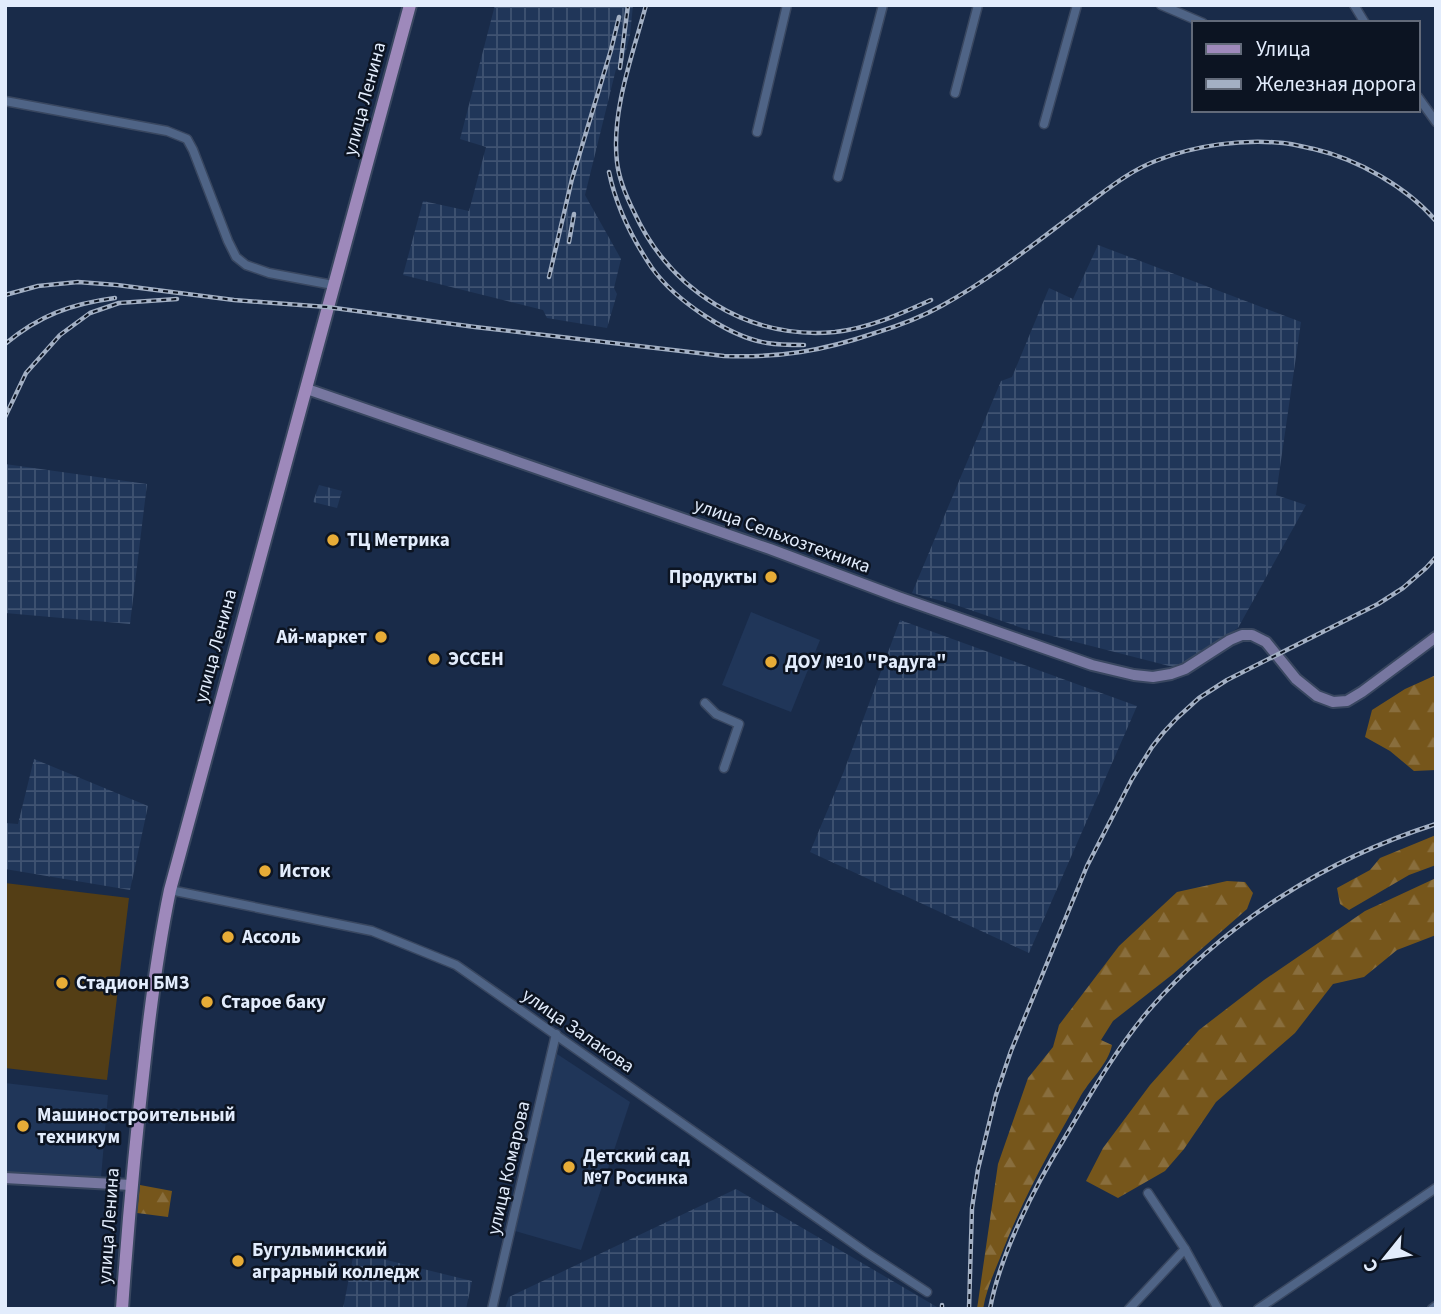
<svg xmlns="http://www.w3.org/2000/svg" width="1441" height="1314" viewBox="0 0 1441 1314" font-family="'Source Sans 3',sans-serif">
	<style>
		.built { fill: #203659 }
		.industrial { fill: url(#industrial-grid) }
		.grass { fill: #543e15 }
		.forest { fill: url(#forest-firs) }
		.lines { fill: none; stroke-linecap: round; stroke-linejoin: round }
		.street-casing { stroke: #394760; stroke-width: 11 }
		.secondary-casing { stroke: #394760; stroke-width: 14 }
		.primary-casing { stroke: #394760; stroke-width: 16 }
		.street { stroke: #4f6486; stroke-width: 8 }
		.secondary { stroke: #7777a0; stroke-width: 10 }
		.primary { stroke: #9e89bb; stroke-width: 12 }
		.rail-casing { stroke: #a3b0c4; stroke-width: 4.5 }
		.rail { stroke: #0c1422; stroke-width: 2; stroke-dasharray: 5; stroke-linecap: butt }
		.poi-dot { fill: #e7ac37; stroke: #0c1422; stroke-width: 2.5 }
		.labels { text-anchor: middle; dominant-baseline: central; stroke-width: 5; stroke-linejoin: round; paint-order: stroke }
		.street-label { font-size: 19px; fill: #e2ecfc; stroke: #0c1422 }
		.poi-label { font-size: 19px; font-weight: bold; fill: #e2ecfc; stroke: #0c1422; text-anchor: start }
	</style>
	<defs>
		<pattern id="industrial-grid" width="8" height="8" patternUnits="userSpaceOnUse" patternTransform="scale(1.75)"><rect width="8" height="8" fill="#203659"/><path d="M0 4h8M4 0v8" fill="none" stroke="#405372"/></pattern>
		<pattern id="forest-firs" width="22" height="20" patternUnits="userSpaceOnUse" patternTransform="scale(1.75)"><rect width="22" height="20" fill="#76561b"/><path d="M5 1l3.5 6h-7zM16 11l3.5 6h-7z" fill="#896e3d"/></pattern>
	</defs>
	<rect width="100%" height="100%" fill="#192b49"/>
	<!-- built -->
	<g class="built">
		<path d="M751 612 820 640 791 712 722 685Z"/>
		<path d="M557 1054 630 1102 581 1250 515 1231Z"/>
		<path d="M5 1083 108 1095 101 1178 5 1172Z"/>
	</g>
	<!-- industrial -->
	<g class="industrial">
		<path d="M495 5H633L630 35 621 70 616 69 585 195 621 259 614 288 617 294 607 328 547 318 543 310 403 275 423 201 469 211 486 147 460 139Z"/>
		<path d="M1098 245 1301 322 1276 495 1306 505 1238 628 1177 668 1025 629 953 604 912 593 1001 381 1012 377 1049 288 1073 299Z"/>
		<path d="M5 464 147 484 130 624 5 613Z"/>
		<path d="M319 485 342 491 337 508 313 502Z"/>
		<path d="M900 620 1137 706 1029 953 810 852 844 771Z"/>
		<path d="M34 759 148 806 130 890 5 869V823L18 824Z"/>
		<path d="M736 1189 937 1307 938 1309H505L509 1297Z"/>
		<path d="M354 1252 472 1281 466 1309H343Z"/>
	</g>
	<!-- grass -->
	<path class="grass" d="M5 883 129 898 107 1080 5 1068Z"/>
	<!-- forest -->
	<g class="forest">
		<path d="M1436 675V770L1414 771 1390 751 1365 737 1372 710 1405 689Z"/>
		<path d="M1436 835V865L1409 875 1349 910 1340 904 1337 888 1370 870 1380 858Z"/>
		<path d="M1436 878V935L1397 950 1364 977 1333 984 1295 1033 1216 1102 1184 1149 1165 1171 1118 1198 1086 1181 1103 1148 1150 1085 1199 1030 1264 980 1365 911Z"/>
		<path d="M1227 881 1245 882 1253 893 1247 909 1173 974 1113 1021 1101 1040 1112 1045C1108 1065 1089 1080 1079 1099 1050 1150 1021 1202 1000 1258 993 1275 986 1291 983 1309H977L998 1164 1028 1078 1053 1047 1059 1025 1119 946 1177 892Z"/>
		<path d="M140 1185 172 1191 168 1217 137 1213Z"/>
	</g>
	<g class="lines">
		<!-- street casing -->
		<g class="street-casing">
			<g id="street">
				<path d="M1161 5 1203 23"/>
				<path d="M1354 5 1365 23"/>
				<path d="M955 93 978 5"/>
				<path d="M1418 97 1436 122"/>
				<path d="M5 101 167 131 187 139 193 150 228 241 236 257 246 265 269 273 333 285"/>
				<path d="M1044 124 1077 5"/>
				<path d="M757 132 787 5"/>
				<path d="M838 177 883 5"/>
				<path d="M705 703 716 714 739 724 724 768"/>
				<path d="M170 890 372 931 456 965 867 1253 927 1292"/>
				<path d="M1148 1193 1185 1249 1218 1309"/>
				<path d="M492 1309 556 1034"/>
				<path d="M1129 1309 1185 1249"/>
				<path d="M1258 1309 1436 1188"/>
				<path d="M1432 1309 1436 1306"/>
			</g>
		</g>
		<!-- secondary casing -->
		<g class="secondary-casing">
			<g id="secondary">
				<path d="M307 389 770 549 898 597 1092 665 1134 675 1153 677 1171 674 1185 669 1230 640 1242 635H1252L1266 642 1296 679 1317 696 1333 702 1347 701 1362 692 1436 637"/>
				<path d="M5 1178 131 1185"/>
			</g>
		</g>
		<!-- primary casing -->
		<g class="primary-casing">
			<path id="primary" d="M122 1309C128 1222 136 1135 146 1048 152 995 159 943 170 890L410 5"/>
		</g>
		<!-- street -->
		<use href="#street" class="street"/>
		<!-- secondary -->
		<use href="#secondary" class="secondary"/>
		<!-- primary -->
		<use href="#primary" class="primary"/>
		<!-- rail casing -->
		<g class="rail-casing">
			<g id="rail">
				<path d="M646 5C633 54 611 111 617 162 619 180 626 196 634 212 670 290 747 340 835 332 870 328 900 314 931 300"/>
				<path d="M620 68 628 5"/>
				<path d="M609 172C616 206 633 240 652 268 675 300 729 337 767 343 779 345 792 345 804 345"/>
				<path d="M569 242 574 214"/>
				<path d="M549 277 572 179 611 50 619 17"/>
				<path d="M5 295 38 286 78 282 117 285 234 300 327 307 475 327 724 356C780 358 822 351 875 333 898 326 922 317 943 305 994 277 1040 239 1086 205 1109 188 1131 170 1158 160 1197 145 1242 139 1283 143 1293 144 1304 147 1314 149 1357 159 1407 187 1436 221"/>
				<path d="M5 344C40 315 71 304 115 298"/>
				<path d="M5 417 26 373 60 335 90 313 119 303 177 299"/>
				<path d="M942 1305V1309"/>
				<path d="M969 1309 972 1208 978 1169 996 1095 1011 1051 1087 866 1132 779 1152 747 1163 733 1177 718 1199 698 1227 680 1378 604 1403 588 1426 568 1436 557"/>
				<path d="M990 1309C1000 1254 1035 1186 1064 1139 1090 1095 1116 1049 1149 1010 1225 923 1326 859 1436 824"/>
			</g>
		</g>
		<!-- rail -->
		<use href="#rail" class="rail"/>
	</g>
	<!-- markers -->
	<g class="poi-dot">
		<circle cx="333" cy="540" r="7"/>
		<circle cx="771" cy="577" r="7"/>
		<circle cx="381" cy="637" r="7"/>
		<circle cx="434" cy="659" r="7"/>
		<circle cx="771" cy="662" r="7"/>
		<circle cx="265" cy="871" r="7"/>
		<circle cx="228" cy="937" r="7"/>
		<circle cx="62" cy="983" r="7"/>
		<circle cx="207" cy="1002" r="7"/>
		<circle cx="23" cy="1126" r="7"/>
		<circle cx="569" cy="1167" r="7"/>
		<circle cx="238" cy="1261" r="7"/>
	</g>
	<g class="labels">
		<!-- street labels -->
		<g class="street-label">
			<text transform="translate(365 99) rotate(-75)">улица Ленина</text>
			<text transform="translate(782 536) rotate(20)">улица Сельхозтехника</text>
			<text transform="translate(216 646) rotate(-75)">улица Ленина</text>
			<text transform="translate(578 1031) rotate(35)">улица Залакова</text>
			<text transform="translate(509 1168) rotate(-77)">улица Комарова</text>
			<text transform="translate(109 1226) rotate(-86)">улица Ленина</text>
		</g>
		<!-- poi labels -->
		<g class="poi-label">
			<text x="347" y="540">ТЦ Метрика</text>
			<text x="757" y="577" text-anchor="end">Продукты</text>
			<text x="367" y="637" text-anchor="end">Ай-маркет</text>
			<text x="448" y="659">ЭССЕН</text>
			<text x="785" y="662">ДОУ №10 "Радуга"</text>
			<text x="279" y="871">Исток</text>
			<text x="242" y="937">Ассоль</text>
			<text x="76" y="983">Стадион БМЗ</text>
			<text x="221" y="1002">Старое баку</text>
			<text x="37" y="1115">Машиностроительный<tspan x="37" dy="22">техникум</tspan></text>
			<text x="583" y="1156">Детский сад<tspan x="583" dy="22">№7 Росинка</tspan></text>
			<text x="252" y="1250">Бугульминский<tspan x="252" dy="22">аграрный колледж</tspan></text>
		</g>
	</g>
	<!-- border -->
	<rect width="1441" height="1314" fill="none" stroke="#e2ecfc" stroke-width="14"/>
	<!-- legend -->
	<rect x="1192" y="21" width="228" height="91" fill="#0c1422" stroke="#626a79" stroke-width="2"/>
	<rect x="1206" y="44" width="35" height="10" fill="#9e89bb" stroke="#626a79" stroke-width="2"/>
	<text x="1256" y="56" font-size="21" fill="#e2ecfc">Улица</text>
	<rect x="1206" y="79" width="35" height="10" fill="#a3b0c4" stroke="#626a79" stroke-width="2"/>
	<text x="1256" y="91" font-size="21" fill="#e2ecfc">Железная дорога</text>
	<!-- north arrow -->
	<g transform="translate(1385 1258) rotate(240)" stroke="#0c1422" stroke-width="5" paint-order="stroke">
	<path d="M0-5L12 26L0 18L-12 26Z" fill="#e2ecfc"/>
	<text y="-10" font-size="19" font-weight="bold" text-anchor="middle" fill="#e2ecfc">С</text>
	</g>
</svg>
